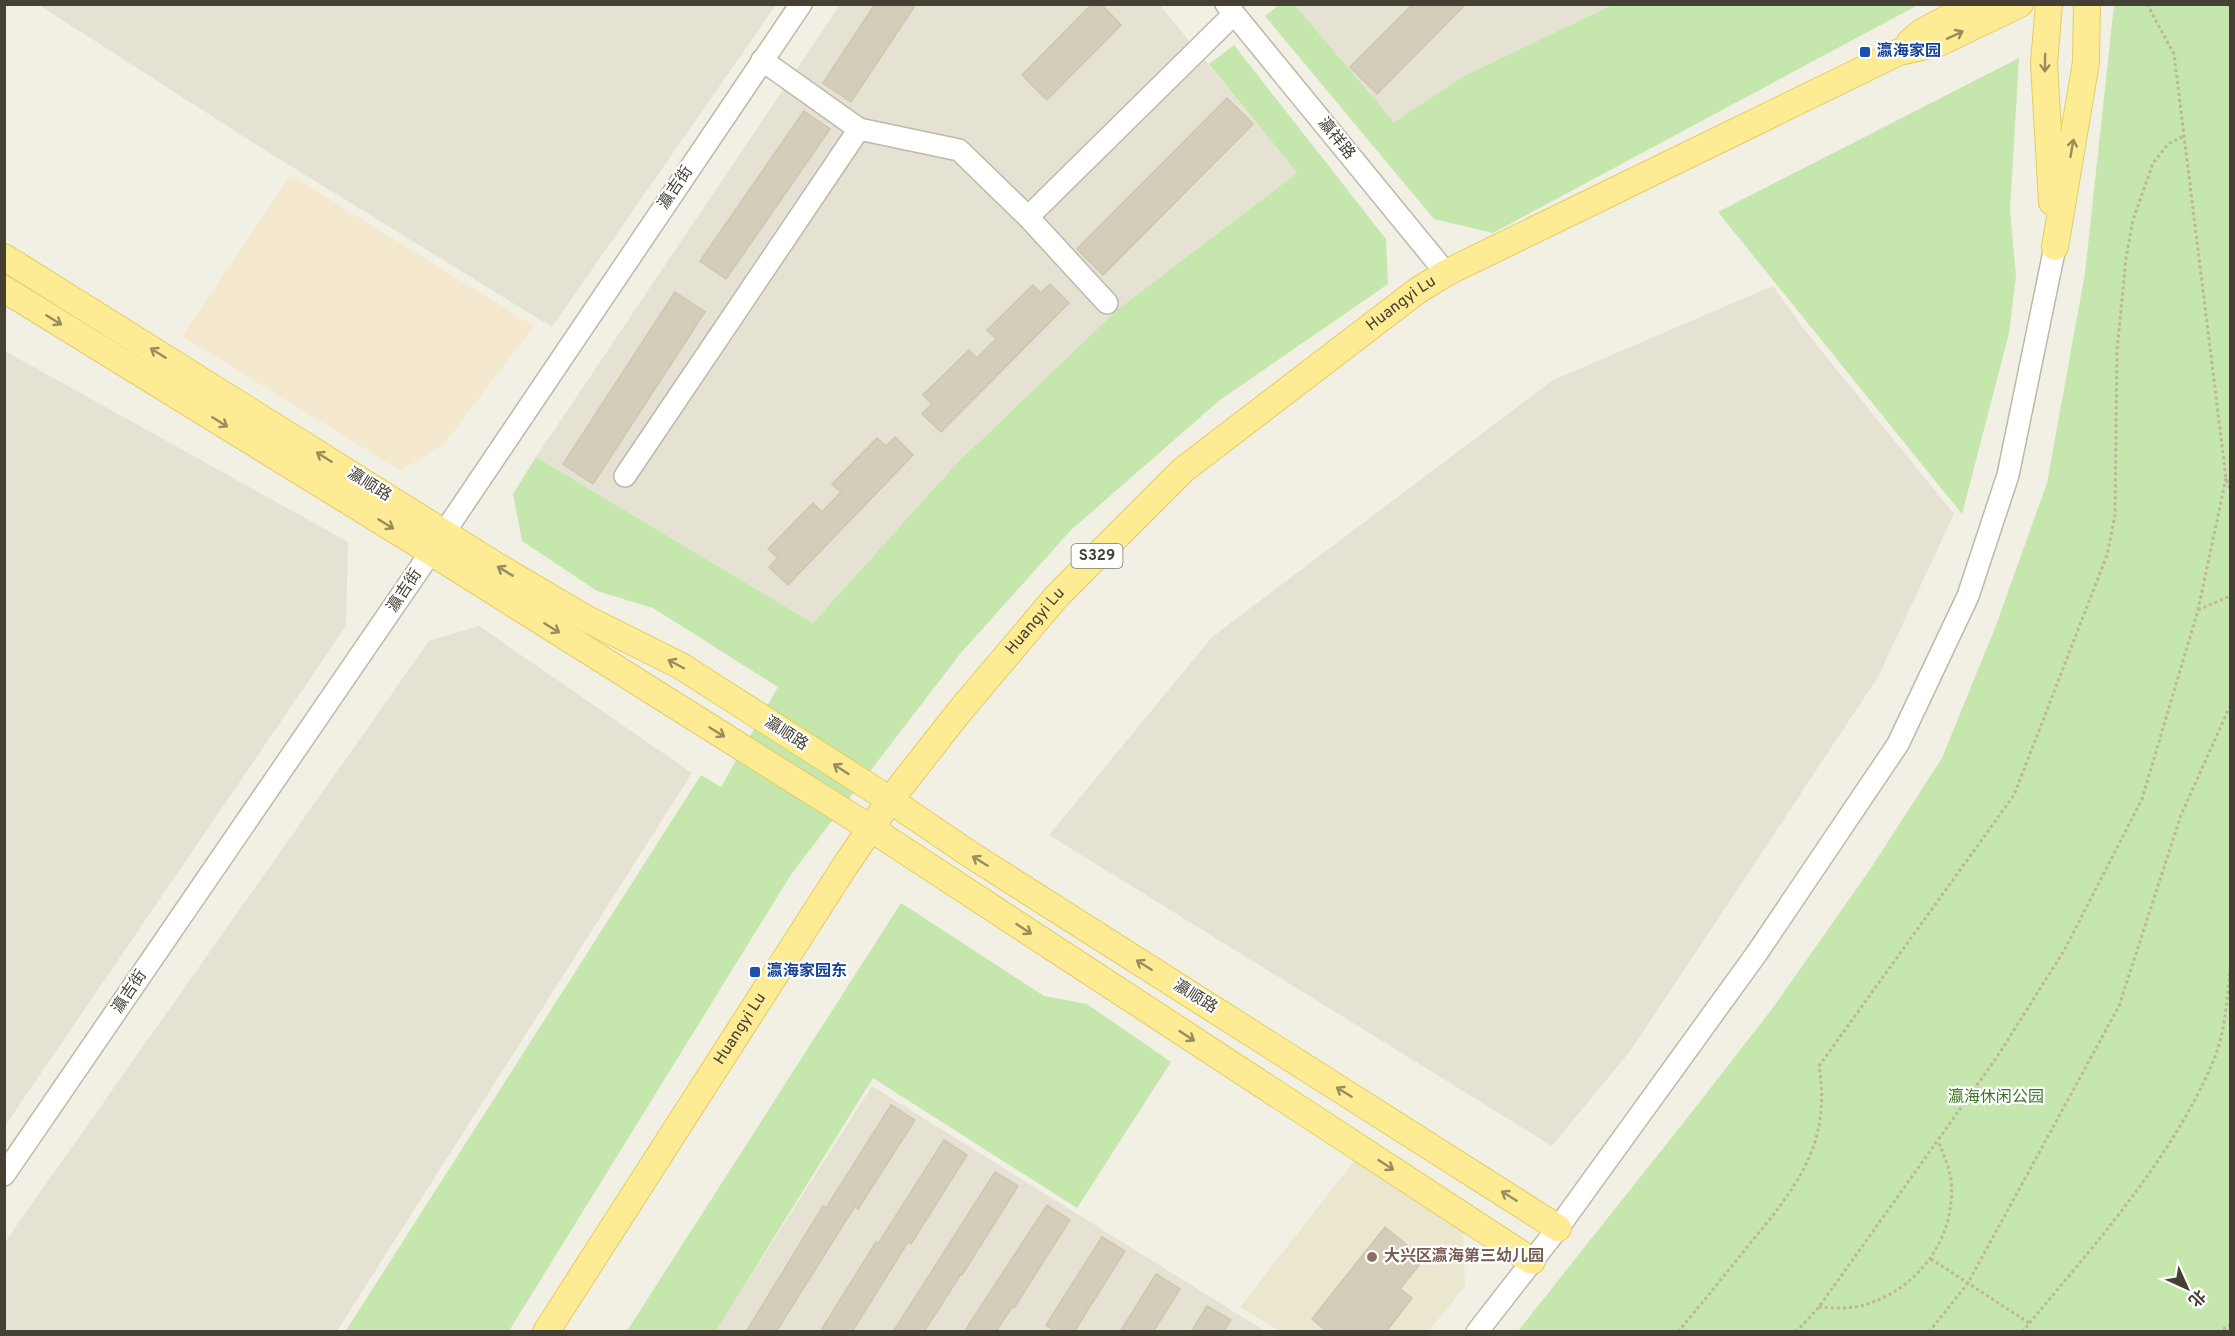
<svg xmlns="http://www.w3.org/2000/svg" width="2235" height="1336" viewBox="0 0 2235 1336" font-family="Overpass,'Noto Sans SC',sans-serif">
	<style>
		.residential { fill: #e6e2d3 }
		.commercial { fill: #f4e9cf }
		.education { fill: #ebe7ce }
		.green { fill: #c5e6ad }
		.building { fill: #d4cdba; stroke: #cec6ad; stroke-width: 1.5 }
		.lines { fill: none; stroke-linecap: round; stroke-linejoin: round }
		.minor-casing { stroke: #bdb9a7; stroke-width: 24 }
		.major-casing { stroke: #e2cc63; stroke-width: 28 }
		.path { stroke: #bfb699; stroke-width: 3; stroke-dasharray: 3 3; stroke-linecap: butt }
		.minor { stroke: #fff; stroke-width: 21 }
		.major { stroke: #fdec93; stroke-width: 26 }
		.oneway { stroke: #978d5f }
		.transit-dot { fill: #1a4fb4; stroke: #fff; stroke-width: 2 }
		.education-dot { fill: #8d6e63; stroke: #fff; stroke-width: 2 }
		.labels { text-anchor: middle; dominant-baseline: central; stroke-width: 4.5; stroke-linejoin: round; paint-order: stroke }
		.shield { fill: #fff; stroke: #7c7971; stroke-width: 1.5 }
		.shield-label { font-size: 15px; font-weight: bold; fill: #444034 }
		.transit-label { font-size: 16px; font-weight: bold; fill: #164399; stroke: #fff; text-anchor: start }
		.street-label { font-size: 16px; fill: #444034; stroke: #fff }
		.park-label { font-size: 16px; fill: #3c7529; stroke: #fff }
		.education-label { font-size: 16px; font-weight: bold; fill: #785e54; stroke: #fff; text-anchor: start }
	</style>
	<rect width="100%" height="100%" fill="#f2f0e5"/>
	<!-- residential -->
	<g class="residential">
		<path d="M39 5H776L552 327 263 149Z"/>
		<path d="M840 5H1160L1297 173 1117 310 957 463 813 623 536 457Z"/>
		<path d="M1295 5H1612L1464 76 1394 122Z"/>
		<path d="M1773 286 1803 328 1954 514 1878 677 1631 1050 1552 1146 1049 835 1212 637 1553 380Z"/>
		<path d="M5 351 348 542 346 626 5 1126Z"/>
		<path d="M479 626 692 773 337 1331H5V1242L429 641Z"/>
		<path d="M872 1086 1265 1331 715 1332Z"/>
	</g>
	<!-- commercial -->
	<path class="commercial" d="M290 175 534 326 445 443 401 471 182 336Z"/>
	<!-- education -->
	<path class="education" d="M1354 1161 1463 1229 1465 1286 1429 1331H1280L1240 1307Z"/>
	<!-- green -->
	<g class="green">
		<path d="M1279 5H1295L1394 122 1464 76 1612 5H1918L1493 233 1434 219 1265 16Z"/>
		<path d="M2114 5H2230V1331H1518L1695 1108 1772 1009 1871 868 1942 758 1995 628 2047 483 2085 273Z"/>
		<path d="M1234 45 1386 239 1388 284 1220 400 1071 530 960 654 792 873 509 1331 345 1332 701 775 721 787 778 687 653 608 597 591 522 541 513 494 536 457 813 623 957 463 1117 310 1297 173 1209 64Z"/>
		<path d="M2019 58 2010 210 2016 276 2009 333 1962 514 1718 212Z"/>
		<path d="M901 903 1044 996 1087 1004 1171 1062 1077 1208 873 1078 716 1331H627Z"/>
	</g>
	<!-- building -->
	<g class="building">
		<path d="M875 4H916L851 102 823 83Z"/>
		<path d="M1092 4H1101L1121 25 1047 100 1022 75Z"/>
		<path d="M1413 4H1466L1377 94 1350 67Z"/>
		<path d="M1227 98 1253 124 1103 275 1077 249Z"/>
		<path d="M804 111 830 129 726 279 700 261Z"/>
		<path d="M1050 284 1069 303 941 432 922 414 932 404 923 395 969 350 977 358 996 339 987 330 1033 285 1041 293Z"/>
		<path d="M675 292 705 312 593 484 563 464Z"/>
		<path d="M895 437 913 455 788 585 769 567 778 558 768 549 813 503 822 512 841 492 832 484 877 438 886 446Z"/>
		<path d="M891 1105 915 1120 858 1209 855 1206 776 1332H746L823 1206 826 1208Z"/>
		<path d="M944 1140 967 1155 911 1244 908 1242 852 1332H820L876 1242 878 1244Z"/>
		<path d="M995 1172 1018 1186 962 1275 961 1274 924 1332H893Z"/>
		<path d="M1047 1205 1070 1220 1014 1308 1012 1307 996 1332H964Z"/>
		<path d="M1385 1227 1424 1259 1400 1289 1412 1298 1386 1332H1327L1312 1319Z"/>
		<path d="M1102 1237 1125 1251 1074 1332H1056L1046 1325Z"/>
		<path d="M1156 1274 1180 1289 1153 1332H1120Z"/>
		<path d="M1207 1306 1231 1320 1223 1332H1191Z"/>
	</g>
	<g class="lines">
		<!-- minor casing -->
		<g class="minor-casing">
			<g id="minor">
				<path d="M1226 4 1446 273"/>
				<path d="M762 60 859 129 959 150 1028 217 1107 303"/>
				<path d="M1028 217 1234 14"/>
				<path d="M625 476 859 129"/>
				<path d="M4 1175 431 552 801 4"/>
				<path d="M1477 1332 1558 1228 1757 953 1898 744 1968 596 2008 475 2055 247"/>
			</g>
		</g>
		<!-- major casing -->
		<g class="major-casing">
			<g id="major">
				<path d="M2049 4 2044 63 2052 202"/>
				<path d="M1910 42 1922 32 1974 4"/>
				<path d="M2055 247 2086 62 2087 4"/>
				<path d="M4 257 497 566 585 618 681 666 890 800 971 855 1558 1228"/>
				<path d="M4 289 431 552 870 828 1532 1261"/>
				<path id="s1" d="M546 1332 845 866 890 800 959 712 1057 596 1183 470 1417 291 1446 273 1899 52 1939 43 2020 4"/>
			</g>
		</g>
		<!-- path -->
		<g class="path">
			<path d="M2147 4 2174 54 2226 478 2230 489"/>
			<path d="M2198 610 2230 596"/>
			<path d="M1931 1259 2029 1323"/>
			<path d="M1819 1307C1832 1308 1846 1309 1860 1306 1916 1292 1957 1239 1951 1180 1949 1166 1943 1153 1938 1141"/>
			<path d="M1678 1332C1702 1303 1725 1275 1748 1246 1795 1189 1832 1145 1819 1066L2014 795 2107 555 2115 515 2117 350 2126 258 2133 220 2153 163 2168 144 2184 136"/>
			<path d="M1796 1332 1819 1307 1997 1057 2065 949 2142 799 2198 610 2226 478"/>
			<path d="M1929 1332 1968 1283 2119 1006 2181 815 2230 706"/>
			<path d="M2022 1332C2090 1250 2170 1162 2212 1064 2225 1035 2227 1001 2230 969"/>
			<path d="M2218 1332 2230 1325"/>
		</g>
		<!-- minor -->
		<use href="#minor" class="minor"/>
		<!-- major -->
		<use href="#major" class="major"/>
	</g>
	<!-- one-way arrows -->
	<defs><path id="oneway-shaft" d="M-6 0H5M1.5-3L5.5 0L1.5 3" fill="none" stroke-width="1.6" stroke-linecap="round" stroke-linejoin="round" transform="scale(1.5)"/></defs>
	<g class="oneway">
		<use href="#oneway-shaft" transform="translate(1955 35) rotate(-25)"/>
		<use href="#oneway-shaft" transform="translate(2045 63) rotate(91)"/>
		<use href="#oneway-shaft" transform="translate(2072 148) rotate(-80)"/>
		<use href="#oneway-shaft" transform="translate(54 320) rotate(32)"/>
		<use href="#oneway-shaft" transform="translate(158 353) rotate(-148)"/>
		<use href="#oneway-shaft" transform="translate(220 422) rotate(32)"/>
		<use href="#oneway-shaft" transform="translate(324 457) rotate(-148)"/>
		<use href="#oneway-shaft" transform="translate(386 524) rotate(32)"/>
		<use href="#oneway-shaft" transform="translate(505 571) rotate(-149)"/>
		<use href="#oneway-shaft" transform="translate(552 628) rotate(32)"/>
		<use href="#oneway-shaft" transform="translate(676 664) rotate(-152)"/>
		<use href="#oneway-shaft" transform="translate(717 732) rotate(32)"/>
		<use href="#oneway-shaft" transform="translate(841 769) rotate(-147)"/>
		<use href="#oneway-shaft" transform="translate(980 861) rotate(-148)"/>
		<use href="#oneway-shaft" transform="translate(1024 929) rotate(33)"/>
		<use href="#oneway-shaft" transform="translate(1144 965) rotate(-148)"/>
		<use href="#oneway-shaft" transform="translate(1187 1036) rotate(33)"/>
		<use href="#oneway-shaft" transform="translate(1344 1092) rotate(-148)"/>
		<use href="#oneway-shaft" transform="translate(1386 1165) rotate(33)"/>
		<use href="#oneway-shaft" transform="translate(1509 1196) rotate(-148)"/>
	</g>
	<!-- markers -->
	<g class="transit-dot">
		<rect x="1859" y="46" width="12" height="12" rx="3"/>
		<rect x="749" y="966" width="12" height="12" rx="3"/>
	</g>
	<circle class="education-dot" cx="1372" cy="1257" r="6"/>
	<g class="labels">
		<!-- shield labels -->
		<rect class="shield" x="1071.5" y="544" width="51" height="24" rx="4.5"/>
		<g class="shield-label">
			<text x="1097" y="556">S329</text>
		</g>
		<!-- transit labels -->
		<g class="transit-label">
			<text x="1877" y="52">瀛海家园</text>
			<text x="767" y="972">瀛海家园东</text>
		</g>
		<!-- street labels -->
		<g class="street-label">
			<text transform="translate(1336 139) rotate(51)">瀛祥路</text>
			<text transform="translate(676 188) rotate(-56)">瀛吉街</text>
			<text stroke="none"><textPath href="#s1" startOffset="1350">Huangyi Lu</textPath></text>
			<text transform="translate(369 485) rotate(32)">瀛顺路</text>
			<text transform="translate(405 591) rotate(-56)">瀛吉街</text>
			<text stroke="none"><textPath href="#s1" startOffset="864">Huangyi Lu</textPath></text>
			<text transform="translate(786 734) rotate(33)">瀛顺路</text>
			<text transform="translate(130 992) rotate(-56)">瀛吉街</text>
			<text transform="translate(1195 997) rotate(32)">瀛顺路</text>
			<text stroke="none"><textPath href="#s1" startOffset="360">Huangyi Lu</textPath></text>
		</g>
		<!-- park labels -->
		<g class="park-label">
			<text x="1996" y="1098">瀛海休闲公园</text>
		</g>
		<!-- education labels -->
		<g class="education-label">
			<text x="1384" y="1257">大兴区瀛海第三幼儿园</text>
		</g>
	</g>
	<!-- border -->
	<rect width="2235" height="1336" fill="none" stroke="#444034" stroke-width="12"/>
	<!-- north arrow -->
	<g transform="translate(2187 1288) rotate(135)" stroke="#ffffff" stroke-width="4.5" paint-order="stroke">
	<path d="M0-4.5L10 22L0 15L-10 22Z" fill="#444034"/>
	<text y="-9" font-size="16" font-weight="bold" text-anchor="middle" fill="#444034">北</text>
	</g>
</svg>
